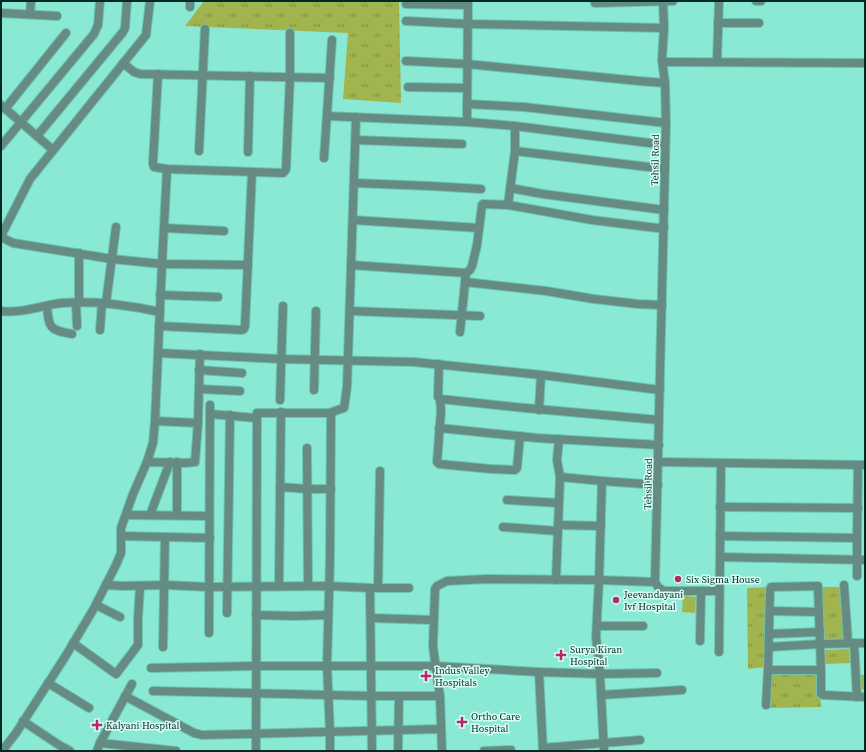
<svg xmlns="http://www.w3.org/2000/svg" width="866" height="752" viewBox="0 0 866 752" font-family="'Source Serif 4',serif">
	<style>
		.grass { fill: url(#grass-tufts) }
		.lines { fill: none; stroke-linecap: round; stroke-linejoin: round }
		.minor-casing { stroke: #6ec3b1; stroke-width: 10 }
		.minor { stroke: #668b82; stroke-width: 8 }
		.poi-dot { fill: #b32968; stroke: #dafef5; stroke-width: 1.5 }
		.labels { text-anchor: middle; dominant-baseline: central; stroke-width: 3; stroke-linejoin: round; paint-order: stroke }
		.street-label { font-size: 10px; fill: #002b24; stroke: #dafef5 }
		.poi-label { font-size: 10px; fill: #002b24; stroke: #dafef5; text-anchor: start }
	</style>
	<defs>
		<pattern id="grass-tufts" width="24" height="20" patternUnits="userSpaceOnUse"><rect width="24" height="20" fill="#a1b44d"/><path d="M3 7l-1-3M5 7V3M7 7l1-3M15 17l-1-3M17 17v-4M19 17l1-3" fill="none" stroke="#819340"/></pattern>
	</defs>
	<rect width="100%" height="100%" fill="#89e9d4"/>
	<!-- grass -->
	<g class="grass">
		<path d="M204 1H399L401 103 343 99 348 33 185 26Z"/>
		<path d="M767 587 766 667 748 669 747 588Z"/>
		<path d="M820 587H841L844 640H822Z"/>
		<path d="M683 596 696 597 695 613 682 612Z"/>
		<path d="M849 649 850 663 825 664V650Z"/>
		<path d="M765 670H818L821 707 766 708Z"/>
		<path d="M859 675H865V690L859 689Z"/>
	</g>
	<g class="lines">
		<!-- minor casing -->
		<g class="minor-casing">
			<g id="minor">
				<path d="M756 1H761"/>
				<path d="M595 3 673 1"/>
				<path d="M406 4 467 5"/>
				<path d="M190 7V1"/>
				<path d="M1 13 57 16"/>
				<path d="M30 14 31 1"/>
				<path d="M406 21 467 24 664 28"/>
				<path d="M718 23H759"/>
				<path d="M406 61 467 64 639 81 665 83"/>
				<path d="M663 62 865 63"/>
				<path d="M717 62 719 1"/>
				<path d="M123 63 134 72 140 74 330 78"/>
				<path d="M158 74 153 162V164L154 167 167 169 283 173 285 171 286 169 290 77V33"/>
				<path d="M408 87 467 88"/>
				<path d="M467 104 524 107 666 123"/>
				<path d="M1 105 53 150"/>
				<path d="M5 109 66 33"/>
				<path d="M327 116 467 122 515 126 665 145"/>
				<path d="M467 122 468 1"/>
				<path d="M515 126V151L508 205 592 220 657 228 664 227"/>
				<path d="M37 136 123 32 125 28 127 1"/>
				<path d="M356 140 462 144"/>
				<path d="M1 146 94 34 98 25 100 1"/>
				<path d="M199 151 205 29"/>
				<path d="M515 151 665 169"/>
				<path d="M248 152 250 76"/>
				<path d="M324 158 332 40"/>
				<path d="M354 183 430 186 481 189"/>
				<path d="M510 188 543 194 664 210"/>
				<path d="M353 220 479 228"/>
				<path d="M164 228 224 231"/>
				<path d="M1 236 30 179 146 35 150 1"/>
				<path d="M1 237 13 243 112 259 162 264 248 265"/>
				<path d="M351 265 466 273"/>
				<path d="M465 282 546 291 594 299 638 304 662 305"/>
				<path d="M160 295 218 297"/>
				<path d="M76 303 77 326"/>
				<path d="M79 303V253"/>
				<path d="M106 303 116 227"/>
				<path d="M47 306C49 328 49 330 72 334"/>
				<path d="M1 311C21 314 42 305 62 303 95 300 128 305 160 312"/>
				<path d="M350 311 480 316"/>
				<path d="M159 326 242 330 244 329 245 326 252 172"/>
				<path d="M100 330 102 303"/>
				<path d="M460 332 466 273 470 270 472 266 477 245 482 205 483 204 508 205"/>
				<path d="M158 353 281 359 414 362 542 375 660 390"/>
				<path d="M439 364 438 397 440 399 525 408 659 420"/>
				<path d="M199 370 242 373"/>
				<path d="M199 389 240 391"/>
				<path d="M314 390 316 311"/>
				<path d="M440 399 441 411 437 462 439 464 491 469 515 470 517 468 520 436"/>
				<path d="M280 400 283 306"/>
				<path d="M539 410 541 375"/>
				<path d="M210 414 257 418"/>
				<path d="M155 421 198 423"/>
				<path d="M439 428 537 438 659 445"/>
				<path d="M307 448 308 586"/>
				<path d="M147 462 184 463 195 462 198 423 200 354"/>
				<path d="M177 462V515"/>
				<path d="M658 462 865 465"/>
				<path d="M560 477 602 481 658 485"/>
				<path d="M602 481 599 580 596 637 600 674 604 751"/>
				<path d="M280 487 308 489H331"/>
				<path d="M507 500 559 503"/>
				<path d="M720 507 858 508"/>
				<path d="M126 515 209 516"/>
				<path d="M150 515 170 462"/>
				<path d="M558 525 601 526"/>
				<path d="M503 527 558 531"/>
				<path d="M121 536 210 538"/>
				<path d="M720 536 857 538"/>
				<path d="M720 557 865 560"/>
				<path d="M857 576V538L858 465"/>
				<path d="M556 580 560 477 557 460 559 439"/>
				<path d="M655 582 666 123 665 83 662 60 664 28 663 1"/>
				<path d="M655 582 658 587 664 591H719"/>
				<path d="M106 585 123 586 165 585 209 587 329 586 370 588H409"/>
				<path d="M844 585 848 643"/>
				<path d="M279 586 281 412"/>
				<path d="M370 588 372 751"/>
				<path d="M378 588 380 471"/>
				<path d="M96 605 120 617"/>
				<path d="M770 611 819 612"/>
				<path d="M227 613 230 415"/>
				<path d="M256 615 296 616 328 615"/>
				<path d="M371 618 433 620"/>
				<path d="M597 626H643"/>
				<path d="M209 633C209 557 209 481 210 405"/>
				<path d="M769 634 820 632"/>
				<path d="M700 641 701 591"/>
				<path d="M73 643 116 674 138 645V619L140 586"/>
				<path d="M854 643 857 697"/>
				<path d="M163 647 165 537"/>
				<path d="M769 647 820 644 865 643"/>
				<path d="M719 652 721 463"/>
				<path d="M151 668 256 666H435L539 672 600 674 657 673"/>
				<path d="M821 670H768L770 589 771 587 818 586 821 670V694L823 695 865 697"/>
				<path d="M539 672 543 751"/>
				<path d="M48 683 89 708"/>
				<path d="M153 691 371 696H440"/>
				<path d="M601 695 682 690"/>
				<path d="M125 696 194 733 202 735 441 729"/>
				<path d="M766 705 768 670"/>
				<path d="M23 721 59 745 70 751"/>
				<path d="M100 743 176 751"/>
				<path d="M543 748 640 740"/>
				<path d="M2 751 16 733 65 657 93 610 116 565 121 553V528L133 494 147 462 153 443 155 421 162 264 167 169"/>
				<path d="M97 751 100 743 132 684"/>
				<path d="M256 751 257 413H332"/>
				<path d="M330 751V732L327 665 330 559 331 414 332 412 344 408 347 387 356 117"/>
				<path d="M398 751 399 696"/>
				<path d="M442 751 440 696 437 677 433 646 435 589 437 586 447 581 487 579 599 580 655 582"/>
				<path d="M484 751 511 750"/>
			</g>
		</g>
		<!-- minor -->
		<use href="#minor" class="minor"/>
	</g>
	<!-- markers -->
	<g class="poi-dot">
		<circle cx="678" cy="579" r="4"/>
		<circle cx="616" cy="600" r="4"/>
		<path d="M559 649h4v4h4v4h-4v4h-4v-4h-4v-4h4z"/>
		<path d="M424 670h4v4h4v4h-4v4h-4v-4h-4v-4h4z"/>
		<path d="M460 716h4v4h4v4h-4v4h-4v-4h-4v-4h4z"/>
		<path d="M95 719h4v4h4v4h-4v4h-4v-4h-4v-4h4z"/>
	</g>
	<g class="labels">
		<!-- street labels -->
		<g class="street-label">
			<text transform="translate(655 160) rotate(-89)">Tehsil Road</text>
			<text transform="translate(648 484) rotate(-89)">Tehsil Road</text>
		</g>
		<!-- poi labels -->
		<g class="poi-label">
			<text x="686" y="579">Six Sigma House</text>
			<text x="624" y="594">Jeevandayani<tspan x="624" dy="12">Ivf Hospital</tspan></text>
			<text x="570" y="649">Surya Kiran<tspan x="570" dy="12">Hospital</tspan></text>
			<text x="435" y="670">Indus Valley<tspan x="435" dy="12">Hospitals</tspan></text>
			<text x="471" y="716">Ortho Care<tspan x="471" dy="12">Hospital</tspan></text>
			<text x="106" y="725">Kalyani Hospital</text>
		</g>
	</g>
	<!-- border -->
	<rect width="866" height="752" fill="none" stroke="#002b24" stroke-width="4"/>
</svg>
